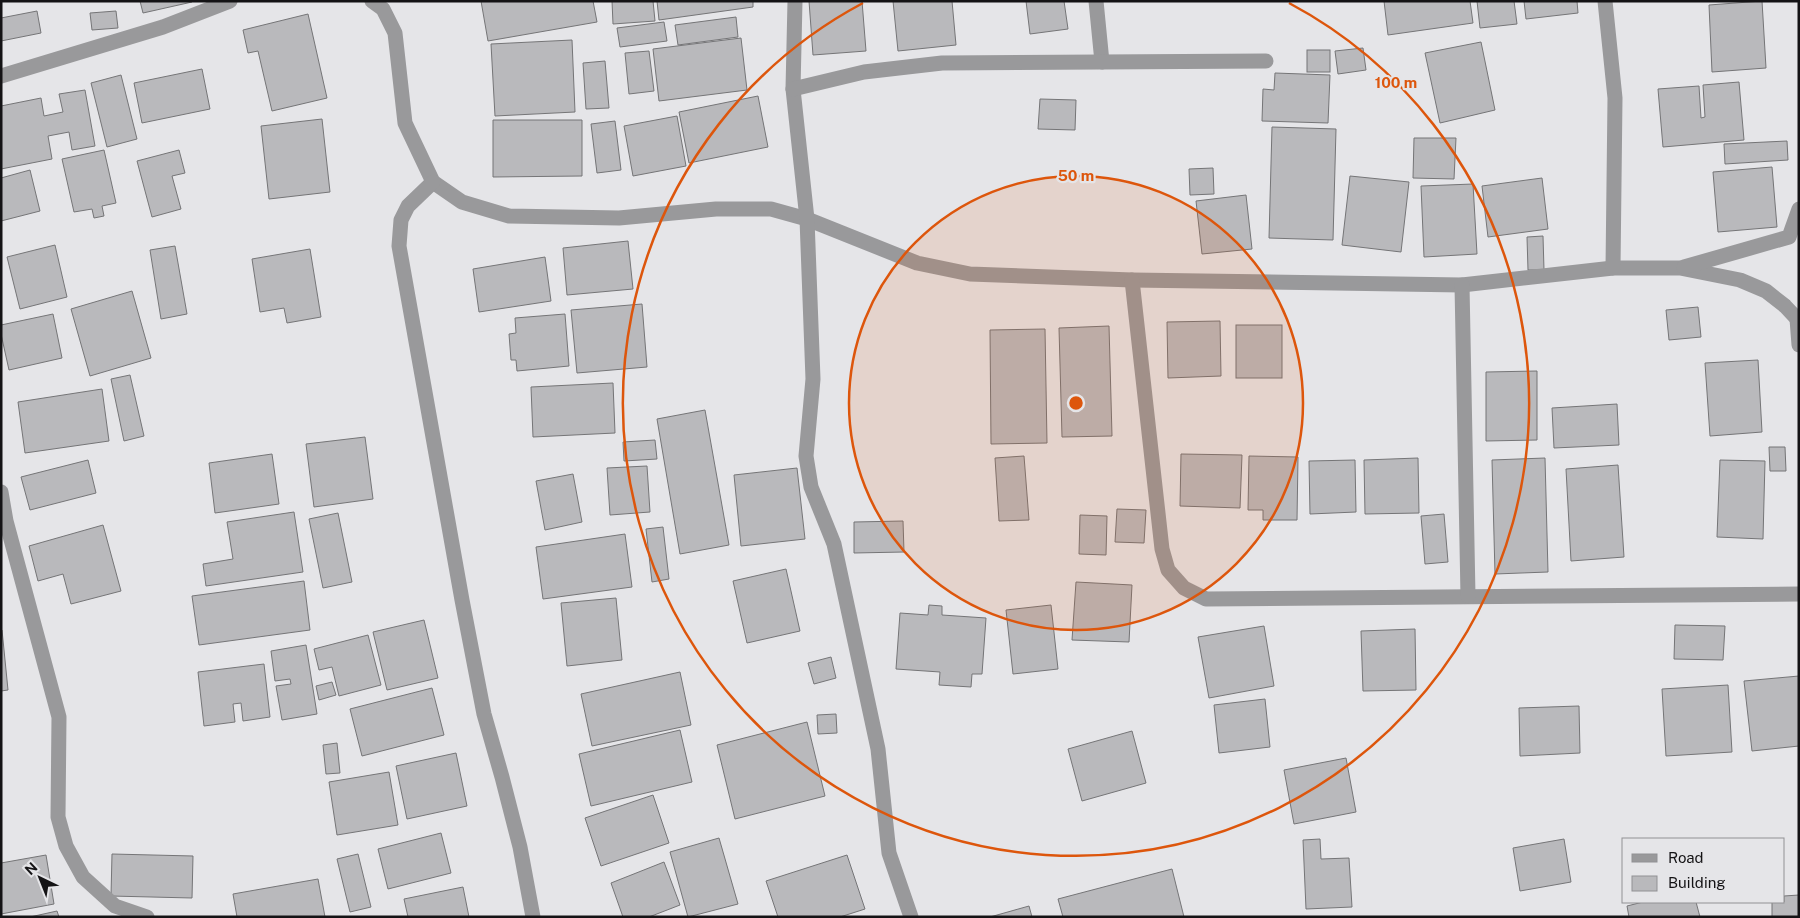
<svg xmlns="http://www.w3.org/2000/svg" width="1800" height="918" viewBox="0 0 1800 918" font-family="'Public Sans',sans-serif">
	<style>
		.building { fill: #b9b9bc; stroke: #757577 }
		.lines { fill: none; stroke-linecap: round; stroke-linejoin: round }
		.street { stroke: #99999b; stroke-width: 15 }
		.ring { fill: none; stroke: #dd560c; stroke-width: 2.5 }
		.centre { fill: #dd560c; stroke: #e5e5e8; stroke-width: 2.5 }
		.ring-label { font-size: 15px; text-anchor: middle; font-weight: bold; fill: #dd560c; stroke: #e5e5e8; stroke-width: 4.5; stroke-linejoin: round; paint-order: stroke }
	</style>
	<rect width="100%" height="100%" fill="#e5e5e8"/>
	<!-- building -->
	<g class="building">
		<path d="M140 1H192V2L143 13Z"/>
		<path d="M481 1H593L597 22 488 41Z"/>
		<path d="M612 1H653L655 21 613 24Z"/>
		<path d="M657 1H753V7L659 20Z"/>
		<path d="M809 1H862L866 51 813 55Z"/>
		<path d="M893 1H952L956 45 898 51Z"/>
		<path d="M1026 1H1064L1068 29 1030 34Z"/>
		<path d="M1384 1H1470L1473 23 1388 35Z"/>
		<path d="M1477 1H1514L1517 24 1480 28Z"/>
		<path d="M1524 1H1577L1578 13 1526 19Z"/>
		<path d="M1762 1 1766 68 1712 72 1709 5Z"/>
		<path d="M37 11 41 33 1 41V18Z"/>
		<path d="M116 11 118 28 92 30 90 13Z"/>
		<path d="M308 14 327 98 272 111 258 51 248 53 243 30Z"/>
		<path d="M736 17 738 37 678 45 675 25Z"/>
		<path d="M664 22 667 41 620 47 617 28Z"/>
		<path d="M741 38 747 90 659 101 653 49Z"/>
		<path d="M572 40 575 112 495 116 491 44Z"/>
		<path d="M1481 42 1495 110 1440 123 1425 53Z"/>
		<path d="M1363 48 1366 70 1338 74 1335 51Z"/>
		<rect x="1307" y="50" width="23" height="22"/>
		<path d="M649 51 654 91 629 94 625 53Z"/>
		<path d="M605 61 609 108 586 109 583 63Z"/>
		<path d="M202 69 210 109 142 123 134 83Z"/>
		<path d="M1275 73 1330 75 1328 123 1262 121 1263 89 1274 90Z"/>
		<path d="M121 75 137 139 107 147 91 83Z"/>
		<path d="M1739 82 1744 140 1663 147 1658 89 1699 86 1701 118 1705 117 1703 85Z"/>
		<path d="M85 90 95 146 72 150 69 132 48 136 52 159 1 169V106L41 98 44 116 63 112 59 94Z"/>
		<path d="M758 96 768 147 689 163 679 112Z"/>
		<path d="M1040 99 1076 100 1075 130 1038 129Z"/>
		<path d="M677 116 686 166 633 176 624 126Z"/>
		<path d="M322 119 330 192 269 199 261 126Z"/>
		<path d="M493 120H582V176L493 177Z"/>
		<path d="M615 121 621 170 597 173 591 124Z"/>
		<path d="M1272 127 1336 129 1333 240 1269 238Z"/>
		<path d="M1414 138H1456L1454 179 1413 178Z"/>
		<path d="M1787 141 1788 160 1725 164 1724 144Z"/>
		<path d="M104 150 116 203 102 206 104 216 94 218 92 209 74 212 62 159Z"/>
		<path d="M179 150 185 173 172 176 181 209 152 217 137 161Z"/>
		<path d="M1772 167 1777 227 1718 232 1713 172Z"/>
		<path d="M1213 168 1214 194 1190 195 1189 169Z"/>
		<path d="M30 170 40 211 1 221V178Z"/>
		<path d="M1350 176 1409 182 1401 252 1342 245Z"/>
		<path d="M1542 178 1548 229 1488 237 1482 186Z"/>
		<path d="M1473 184 1477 254 1424 257 1421 186Z"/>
		<path d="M1246 195 1252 249 1202 254 1196 201Z"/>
		<path d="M1543 236 1544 270H1528L1527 237Z"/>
		<path d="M628 241 633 289 567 295 563 248Z"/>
		<path d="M55 245 67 297 20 309 7 257Z"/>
		<path d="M175 246 187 314 161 319 150 250Z"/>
		<path d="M310 249 321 317 287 323 284 308 260 312 252 259Z"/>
		<path d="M545 257 551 301 479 312 473 269Z"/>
		<path d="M132 291 151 358 90 376 71 309Z"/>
		<path d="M642 304 647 367 577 373 571 310Z"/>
		<path d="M1698 307 1701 337 1669 340 1666 310Z"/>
		<path d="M53 314 62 358 9 370 1 334V325Z"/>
		<path d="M565 314 569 366 517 371 516 360H511L509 334 516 333 515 318Z"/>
		<path d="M1220 321 1221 376 1168 378 1167 322Z"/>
		<rect x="1236" y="325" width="46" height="53"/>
		<path d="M1109 326 1112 436 1062 437 1059 328Z"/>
		<path d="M1045 329 1047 443 991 444 990 330Z"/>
		<path d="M1758 360 1762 432 1710 436 1705 363Z"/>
		<path d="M1537 371V440L1486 441V372Z"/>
		<path d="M130 375 144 436 124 441 111 379Z"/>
		<path d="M613 383 615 433 533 437 531 387Z"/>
		<path d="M102 389 109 441 25 453 18 402Z"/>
		<path d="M1617 404 1619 445 1554 448 1552 408Z"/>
		<path d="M705 410 729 545 680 554 657 419Z"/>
		<path d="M365 437 373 499 314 507 306 444Z"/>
		<path d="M655 440 657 459 624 461 623 442Z"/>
		<path d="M1769 447H1785L1786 471H1770Z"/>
		<path d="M272 454 279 504 215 513 209 463Z"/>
		<path d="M1181 454 1242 455 1240 508 1180 506Z"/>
		<path d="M1024 456 1029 520 999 521 995 458Z"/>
		<path d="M1249 456 1298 457 1297 520H1263V510H1248Z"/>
		<path d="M1418 458 1419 513 1365 514 1364 460Z"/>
		<path d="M1545 458 1548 572 1495 574 1492 460Z"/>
		<path d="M88 460 96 493 30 510 21 477Z"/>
		<path d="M1355 460 1356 512 1310 514 1309 461Z"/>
		<path d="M1720 460 1765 461 1763 539 1717 537Z"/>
		<path d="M1618 465 1624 557 1571 561 1566 469Z"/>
		<path d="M647 466 650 512 610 515 607 468Z"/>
		<path d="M797 468 805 539 741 546 734 475Z"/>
		<path d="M573 474 582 522 545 530 536 481Z"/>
		<path d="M1117 509 1146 510 1144 543 1115 542Z"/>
		<path d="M294 512 303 572 206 586 203 564 233 559 227 522Z"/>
		<path d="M338 513 352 582 323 588 309 519Z"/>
		<path d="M1444 514 1448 562 1425 564 1421 516Z"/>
		<path d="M1080 515 1107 516 1106 555 1079 554Z"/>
		<path d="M903 521 904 552 854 553V522Z"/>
		<path d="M103 525 121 591 71 604 63 574 38 581 29 546Z"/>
		<path d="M663 527 669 579 652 582 646 529Z"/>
		<path d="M625 534 632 587 543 599 536 547Z"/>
		<path d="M786 569 800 631 747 643 733 581Z"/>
		<path d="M304 581 310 630 199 645 192 596Z"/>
		<path d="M1076 582 1132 585 1129 642 1072 640Z"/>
		<path d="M616 598 622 660 567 666 561 603Z"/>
		<path d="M929 605 942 606V615L986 618 982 674H972L971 687 939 685 940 672 896 669 900 613 928 615Z"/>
		<path d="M1051 605 1058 669 1013 674 1006 610Z"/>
		<path d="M424 620 438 678 387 690 373 632Z"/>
		<path d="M1675 625 1725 626 1723 660 1674 659Z"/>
		<path d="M1264 626 1274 686 1209 698 1198 637Z"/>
		<path d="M1415 629 1416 690 1363 691 1361 631Z"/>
		<path d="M2 630 8 690 1 691V630Z"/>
		<path d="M368 635 381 685 339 696 332 667 319 670 314 649Z"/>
		<path d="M306 645 317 714 282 720 276 686 291 684 290 679 275 681 271 651Z"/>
		<path d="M831 657 836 678 814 684 808 663Z"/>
		<path d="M264 664 270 717 243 721 241 703 233 704 235 722 204 726 198 672Z"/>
		<path d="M680 672 691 725 592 746 581 694Z"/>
		<path d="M1799 676V746L1752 751 1744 681Z"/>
		<path d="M332 682 336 695 319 700 316 686Z"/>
		<path d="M1728 685 1732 752 1666 756 1662 689Z"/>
		<path d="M432 688 444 735 362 756 350 709Z"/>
		<path d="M1265 699 1270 747 1219 753 1214 705Z"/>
		<path d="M1579 706 1580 753 1520 756 1519 708Z"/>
		<path d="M836 714 837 733 818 734 817 715Z"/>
		<path d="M807 722 825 796 735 819 717 745Z"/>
		<path d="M680 730 692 782 591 806 579 754Z"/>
		<path d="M1132 731 1146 783 1082 801 1068 749Z"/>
		<path d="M337 743 340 773 326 774 323 745Z"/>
		<path d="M456 753 467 806 407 819 396 766Z"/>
		<path d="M1346 758 1356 812 1294 824 1284 770Z"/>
		<path d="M389 772 398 825 337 835 329 782Z"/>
		<path d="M653 795 669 843 601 866 585 818Z"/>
		<path d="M441 833 451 873 388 889 378 849Z"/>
		<path d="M719 838 738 904 688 917 670 852Z"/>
		<path d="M1320 839 1321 859 1349 858 1352 907 1306 909 1303 840Z"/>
		<path d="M1564 839 1571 882 1520 891 1513 848Z"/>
		<path d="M112 854 193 856 192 898 111 896Z"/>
		<path d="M358 854 371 907 350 912 337 859Z"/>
		<path d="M46 855 54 904 1 914V863Z"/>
		<path d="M847 855 865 909 840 917H778L766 881Z"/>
		<path d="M664 862 680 905 649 917H623L611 883Z"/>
		<path d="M1172 869 1184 917H1063L1058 899Z"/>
		<path d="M318 879 325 917H237L233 894Z"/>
		<path d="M463 887 469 917H408L404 899Z"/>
		<path d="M1799 895V917H1772V902H1784V896Z"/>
		<path d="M1643 902H1696L1700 917H1629L1627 906Z"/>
		<path d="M1029 906 1032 917H990Z"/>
		<path d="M57 911 59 917H30Z"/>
	</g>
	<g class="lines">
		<!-- street -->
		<g class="street">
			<path d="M372 1 383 9 395 33 405 123 433 182 462 202 509 216 619 218 716 209H771L807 219 917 263 970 274 1132 280 1462 285 1613 268H1680L1740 280 1766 291 1785 306 1799 321"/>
			<path d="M795 1 793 89 807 219 813 379 806 456 811 487 834 544 878 749 889 853 911 917"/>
			<path d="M1096 1 1102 62"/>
			<path d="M1605 1 1615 98 1613 268"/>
			<path d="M1 76 163 27 230 1"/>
			<path d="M793 89 864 72 942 63 1266 61"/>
			<path d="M433 182 408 206 401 220 399 246 462 600 484 714 502 777 520 847 533 917"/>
			<path d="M1684 267 1789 237 1799 209"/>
			<path d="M1132 280 1162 549 1168 570 1184 588 1206 599 1799 594"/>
			<path d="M1462 285 1468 596"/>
			<path d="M1797 319 1799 345"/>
			<path d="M1 492 6 521 59 717 58 817 66 846 83 877 115 906 147 917"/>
		</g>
	</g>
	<!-- distance rings -->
	<circle cx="1076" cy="403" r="227" fill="#dd560c" fill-opacity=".12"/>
	<g class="ring">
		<circle cx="1076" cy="403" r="227"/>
		<path d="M1289 3A453 453 0 1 1 863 3"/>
	</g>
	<circle cx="1076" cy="403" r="8" class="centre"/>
	<g class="ring-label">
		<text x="1396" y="88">100 m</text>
		<text x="1076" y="181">50 m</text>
	</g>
	<!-- border -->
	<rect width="1800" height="918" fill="none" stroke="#141315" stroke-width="5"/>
	<!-- legend -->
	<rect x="1622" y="838" width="162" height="65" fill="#e5e5e8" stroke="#919194"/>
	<rect x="1632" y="854" width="25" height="8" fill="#99999b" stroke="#919194"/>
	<text x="1668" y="863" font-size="15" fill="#141315">Road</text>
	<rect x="1632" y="876" width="25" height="15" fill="#b9b9bc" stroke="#919194"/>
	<text x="1668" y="888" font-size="15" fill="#141315">Building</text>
	<!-- north arrow -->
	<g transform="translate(40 878) rotate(317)" stroke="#e5e5e8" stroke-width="4" paint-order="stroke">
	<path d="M0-4L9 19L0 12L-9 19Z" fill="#141315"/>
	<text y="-8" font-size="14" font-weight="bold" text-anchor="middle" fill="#141315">N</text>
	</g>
</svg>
